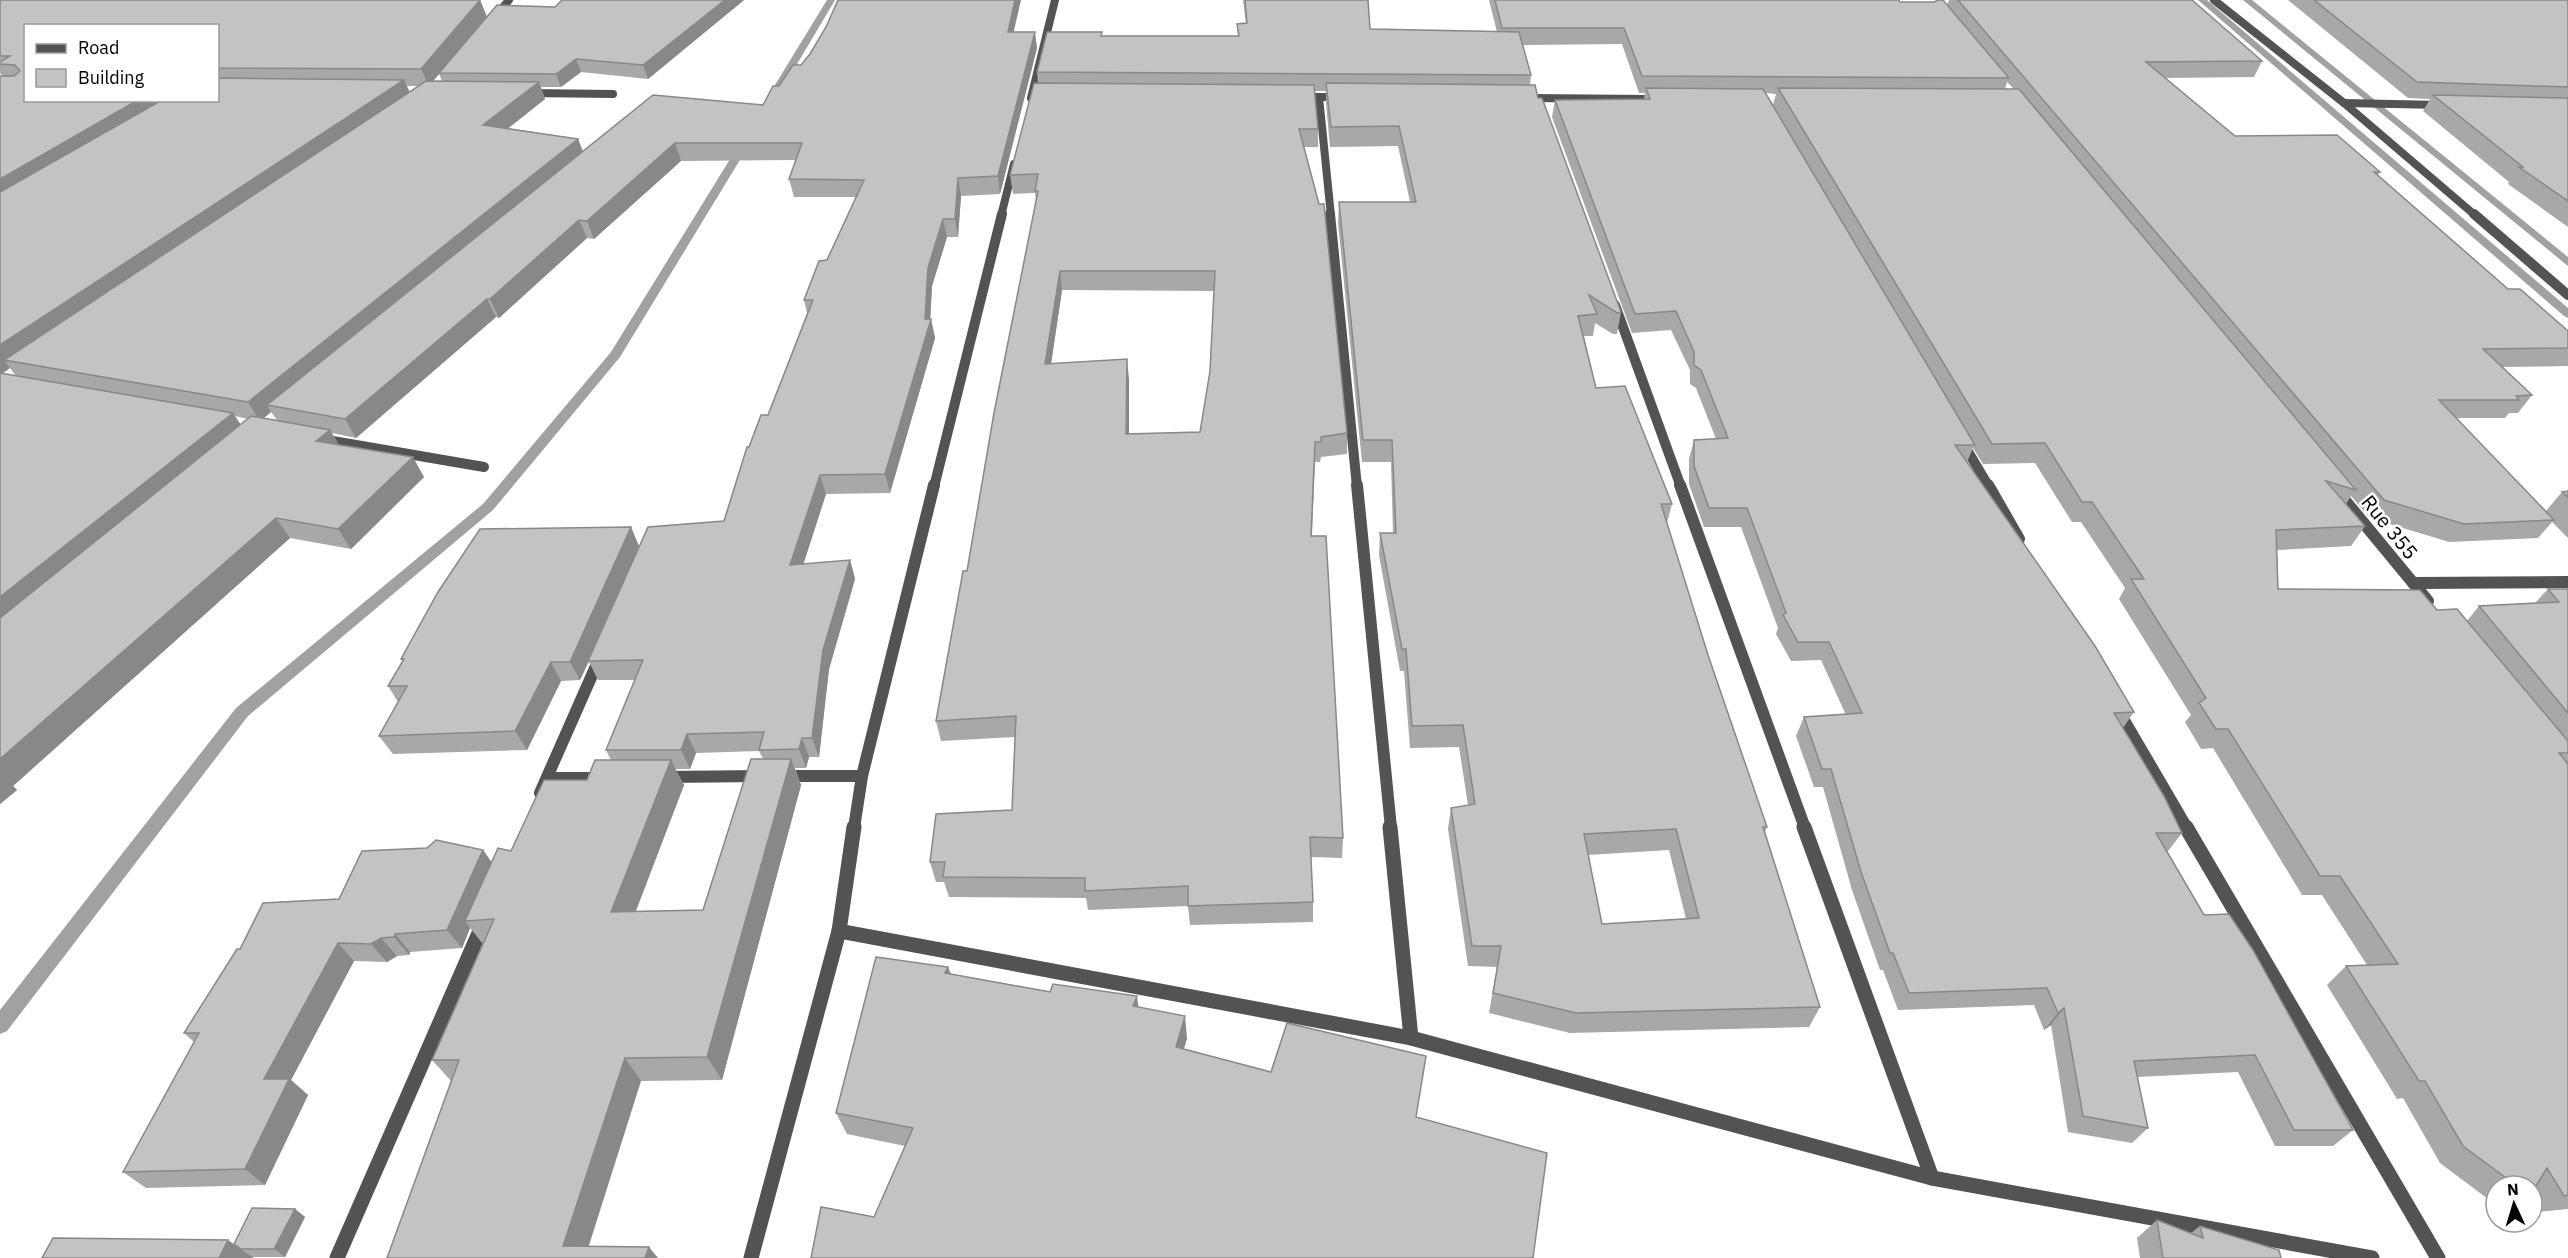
<svg xmlns="http://www.w3.org/2000/svg" width="2568" height="1258" viewBox="0 0 2568 1258" font-family="'IBM Plex Sans',sans-serif">
	<style>
		.lines { fill: none; stroke-linecap: round; stroke-linejoin: round }
		.stream { fill: #a1a1a1; fill-rule: evenodd }
		.minor-far3 { stroke: #535353; stroke-width: 8 }
		.minor-far2 { stroke: #535353; stroke-width: 10 }
		.minor-far1 { stroke: #535353; stroke-width: 12 }
		.minor { stroke: #535353; stroke-width: 15 }
		.wall { fill: #a8a8a8; fill-rule: evenodd }
		.shaded-wall { fill: #888 }
		.building { fill: #c3c3c3; stroke: #888; stroke-width: 1.5; fill-rule: evenodd }
		.labels { text-anchor: middle; dominant-baseline: central; stroke-width: 5; stroke-linejoin: round; paint-order: stroke }
		.street-label { font-size: 20px; fill: #000; stroke: #fff }
	</style>
	<rect width="100%" height="100%" fill="#fff"/>
	<g class="lines">
		<!-- stream -->
		<g class="stream">
			<path d="M827 0H835L777 98 769 100 767 98Z"/>
			<path d="M2198 0H2207L2568 308V318L2564 316Z"/>
			<path d="M2243 0H2252L2568 257V266Z"/>
			<path d="M740 143 749 145 620 357 493 510 248 716 7 1031 0 1034V1010L236 708 483 504 611 352Z"/>
		</g>
		<!-- minor-far3 -->
		<g class="minor-far3">
			<path d="M2214 0 2344 103 2476 216"/>
			<path d="M494 18 509 0"/>
			<path d="M528 93 613 94"/>
			<path d="M1300 97H1342"/>
			<path d="M1319 97 1331 216"/>
			<path d="M1031 98 1055 0"/>
			<path d="M1528 98 1651 99"/>
			<path d="M2344 103 2442 105"/>
			<path d="M1001 216 1014 164"/>
		</g>
		<!-- minor-far2 -->
		<g class="minor-far2">
			<path d="M1330 214 1357 487"/>
			<path d="M2474 214 2568 295"/>
			<path d="M1615 305 1681 487"/>
			<path d="M321 439 484 467"/>
			<path d="M1963 443 1989 487"/>
			<path d="M934 487 1002 214"/>
		</g>
		<!-- minor-far1 -->
		<g class="minor-far1">
			<path d="M1357 485 1391 828"/>
			<path d="M1680 485 1805 828"/>
			<path d="M1988 485 2019 539"/>
			<path d="M2338 492 2428 601"/>
			<path d="M2413 583 2568 582"/>
			<path d="M2118 710 2187 828"/>
			<path d="M782 776H862"/>
			<path d="M665 777 761 776"/>
			<path d="M547 778H602"/>
			<path d="M540 793 600 657"/>
			<path d="M854 828 862 776 934 485"/>
		</g>
		<!-- minor -->
		<g class="minor">
			<path d="M1390 827 1411 1038"/>
			<path d="M1804 827 1932 1178"/>
			<path d="M2186 827 2438 1258"/>
			<path d="M839 931 1411 1038 1932 1178 2372 1258"/>
			<path d="M337 1258 483 924"/>
			<path d="M751 1258 839 931 854 827"/>
		</g>
	</g>
	<!-- wall -->
	<g class="wall">
		<path d="M0 0H480L487 17 555 7 562 0H744L648 79 581 72 561 87H541L545 99 508 128 578 139 583 152 763 105 779 86 801 65 1014 32 1037 48 1000 194 961 196 958 237H947L932 286 930 319H931L935 338 890 493 826 494 803 564 850 560 855 579 829 669 819 757H809L806 768H795L801 785 722 1080 641 1081 387 1258 451 1081 432 1060 483 944 470 928 462 948 410 952 409 955 397 956 387 962 354 961 291 1080 308 1095 265 1185 146 1188 123 1172 194 1042 184 1033 240 949 339 899 483 850 492 863 511 851 587 780 611 760 606 750 635 680H598L589 662 580 680 561 681 527 750 393 754 379 736 398 702 388 686 403 662 401 659 639 546 724 521 749 447 768 415 807 313 804 300 827 260 856 197H794L789 179 796 160 681 161 594 239 587 238 499 318 496 317 356 438 332 433 339 445 424 477 351 549 290 538 13 786 17 790 0 804V76H3L1 74H0ZM26 26H218V100ZM439 74 442 81H433ZM407 86H418L410 92ZM10 368 16 376 3 373ZM271 412 277 420 264 418ZM235 416 248 419 241 425ZM759 751 763 759 703 910 636 911 684 785 675 769H690L696 753Z"/>
		<path d="M1243 0H1368L1370 29 1497 32 1489 0H1899L1900 2 1947 5 1949 0H2192L2262 61 2254 77 2165 78 2235 136 2380 172 2378 175 2508 289 2568 331V366L2502 367 2532 395 2518 413H2509L2505 418H2456L2546 511 2562 492 2568 491V538L2552 522 2538 538 2449 542 2370 518 2351 496 2346 504 2365 526 2351 546 2277 550 2278 589 2437 610 2467 621 2479 606 2535 603 2548 589H2568V1209L2538 1212 2532 1202V1186H2496V1205L2440 1163 2403 1098 2397 1099 2327 985 2346 966 2367 965 2322 895H2302L2213 748 2201 749 2185 722 2191 715 2119 599 2125 588 2081 522H2072L2035 463 1983 464 1973 448 1967 462 2134 712 2123 728 2182 833 2168 851H2167L2204 915 2353 1130 2333 1146H2275L2238 1072 2137 1077 2148 1128 2132 1143 2068 1132 2051 1025 2044 1030 2034 1005 1898 1010 1883 970H1880L1852 890 1823 787H1814L1796 736 1804 717 1846 715 1821 660 1791 661 1776 634 1778 628 1741 527H1704L1689 484V459L1694 440 1716 439 1696 388 1690 384V370L1671 330 1632 333 1552 117 1555 100 1644 99 1645 93H1639L1622 44 1522 45 1531 75 1530 85 1538 98 1621 312 1617 334H1613L1595 323 1593 336H1584L1596 388 1672 504 1667 523 1708 655 1767 827 1765 832 1820 1007 1809 1027 1570 1033 1489 1013 1497 967 1468 966 1448 829 1451 808 1468 805 1459 747 1410 748 1404 671H1400L1379 555 1380 533H1393L1391 462H1362L1338 223 1339 202H1410L1398 146 1330 147 1326 103V91H1314L1318 129V147H1304L1347 433V454L1321 457 1320 462H1315L1312 536 1343 838 1342 858 1311 857 1313 902V922L1190 925 1188 906 1088 910 1086 898 949 897 944 882H936L930 862 1012 810 1015 737 941 741 936 721 967 571 1036 200 1035 193 1013 194 1010 175 1038 83 1037 72 1103 36H1238L1237 24H1246ZM2007 82 2014 89H2005ZM1766 93 1776 94 1773 105ZM1062 290 1214 291 1210 371 1200 432 1129 434V379L1051 364ZM1669 850 1686 919 1602 924 1588 855Z"/>
		<path d="M2288 0H2568V227L2508 184 2509 182 2423 111 2430 99 2408 98Z"/>
		<path d="M948 967 951 974 1138 1007 1187 1038 1184 1049 1271 1072 1426 1056 874 1217 905 1146 847 1134 836 1113Z"/>
		<path d="M295 1209 305 1217 285 1257H252L234 1244Z"/>
		<path d="M2157 1220 2191 1233 2200 1226 2281 1258H2140L2137 1238Z"/>
	</g>
	<!-- shaded-wall -->
	<g class="shaded-wall">
		<path d="M480 0 487 17 439 73V74L429 86 421 69Z"/>
		<path d="M725 0H744L648 79 643 65Z"/>
		<path d="M1015 0H1021L1010 48 1008 32Z"/>
		<path d="M1035 32 1037 48 1000 194 998 176Z"/>
		<path d="M576 59 581 72 561 87 556 74Z"/>
		<path d="M404 80 412 98 4 360 10 368 0 375V345Z"/>
		<path d="M539 82 545 99 491 142 483 125Z"/>
		<path d="M138 100H179L0 205V179Z"/>
		<path d="M578 139 585 157 267 405 271 412 260 421 248 402Z"/>
		<path d="M675 143 681 161 594 239 587 221Z"/>
		<path d="M958 178 961 196 958 237 955 219Z"/>
		<path d="M943 219 947 237 932 286 930 324 931 319 935 338 890 493 885 474 925 319 928 268Z"/>
		<path d="M579 220 587 238 499 318 490 299Z"/>
		<path d="M1060 271 1062 290 1048 384 1045 364Z"/>
		<path d="M487 299 496 317 356 438 345 419Z"/>
		<path d="M1127 359 1129 379V454L1126 434Z"/>
		<path d="M233 413 246 433 0 632V597Z"/>
		<path d="M330 430 342 450 316 441Z"/>
		<path d="M413 457 424 477 351 549 338 529Z"/>
		<path d="M820 475 826 494 797 584 790 565Z"/>
		<path d="M276 518 290 538 13 786 17 790 0 804V759Z"/>
		<path d="M631 527 639 546 580 680 570 662Z"/>
		<path d="M850 560 855 579 829 669 819 757 812 738 823 650Z"/>
		<path d="M551 662 561 681 527 750 515 731Z"/>
		<path d="M687 734 696 753 690 769 681 750Z"/>
		<path d="M802 738 809 757 806 768 799 749Z"/>
		<path d="M791 759 801 785 722 1080 707 1057Z"/>
		<path d="M671 760 684 785 626 936 611 912Z"/>
		<path d="M483 850 496 869 465 921 470 928 462 948 447 930Z"/>
		<path d="M395 934 410 952 409 955 394 937Z"/>
		<path d="M381 938 397 956 387 962 371 944Z"/>
		<path d="M338 943 354 961 291 1080 308 1095 265 1185 245 1169 264 1079Z"/>
		<path d="M948 967 956 989 945 973Z"/>
		<path d="M1137 996 1140 1019 1133 1006Z"/>
		<path d="M2064 1008 2051 1025 2044 1030 2058 1013Z"/>
		<path d="M1185 1016 1187 1038 1178 1069 1176 1047Z"/>
		<path d="M625 1058 641 1081 585 1258 563 1246Z"/>
		<path d="M295 1209 305 1217 285 1257 274 1249Z"/>
		<path d="M228 1240 254 1258H219Z"/>
		<path d="M649 1247 658 1258H645Z"/>
	</g>
	<!-- building -->
	<g class="building">
		<path d="M0 0H480L421 69 218 68V26H26V100H138L0 179V76H14L20 71 15 65 0 64V62L10 56H0Z"/>
		<path d="M562 0H725L643 65 576 59 556 74 439 73 497 5 555 7Z"/>
		<path d="M838 0H1015L1008 32H1035L998 176 958 178 955 219H943L928 268 925 319H931L885 474 820 475 790 565 850 560 823 650 812 738H802L799 749 759 750 764 732 687 734 681 750H606L643 660 588 661 648 527 724 521 747 447H749L761 415H768L813 300H804L819 261 827 260 864 180 789 179 802 143H675L587 221 579 220 490 299H487L345 419 267 405 653 95 763 105 773 86H779L793 65H801L810 54 826 27Z"/>
		<path d="M1245 0H1368L1370 29 1519 32 1531 75 1037 72 1047 32H1102L1101 36H1239L1237 24 1247 23Z"/>
		<path d="M1495 0H1899L1900 2H1934L1938 0H1943L2009 78 1642 76 1624 28H1502Z"/>
		<path d="M1958 0H2192L2262 61 2146 62 2235 136 2337 135 2380 172H2374L2508 289H2520L2568 331V348L2483 349 2532 395 2516 396 2519 400H2439L2554 520 2464 524 2384 500Z"/>
		<path d="M2314 0H2568V87L2417 82Z"/>
		<path d="M218 78 404 80 0 345V192L162 100H218Z"/>
		<path d="M426 81 539 82 483 125 578 139 248 402 4 360Z"/>
		<path d="M1034 83 1314 85 1318 129H1299L1319 204H1324L1347 433 1321 437V442H1315L1311 536H1326L1343 838 1310 837 1313 902 1188 906V886L1085 891V878L943 877 945 862H930L936 814 1012 810 1016 716 936 721 963 571H967L994 413 1038 191H1035L1038 174 1010 175ZM1060 271H1215L1210 371 1200 432 1126 434 1127 359 1045 364Z"/>
		<path d="M1326 83 1535 85 1538 98H1542L1621 312 1617 313 1589 295 1597 314 1578 316 1596 388 1625 386 1672 504H1661L1708 655 1767 827H1763L1820 1007 1576 1013 1493 993 1501 946H1472L1451 808 1475 804 1463 725 1412 726 1406 649H1402L1380 533H1396L1392 440H1363L1339 202H1416L1399 126 1331 127ZM1676 829 1699 918 1602 924 1584 834Z"/>
		<path d="M1646 88 1763 89 1975 445H1955L2095 646 2134 712 2114 713 2164 796 2182 833H2156L2204 915 2229 914 2253 950 2353 1130H2294L2255 1055 2134 1061 2148 1128 2083 1116 2064 1008 2058 1013 2047 988 1909 993 1893 953H1890L1861 872 1831 769H1822L1804 717 1862 713 1829 642H1798L1783 615 1786 613 1747 508H1709L1694 466V440L1728 438 1701 370 1694 365V352L1676 311 1635 314 1555 100 1650 99Z"/>
		<path d="M1778 88 2019 89 2356 490 2326 481 2365 526 2276 530 2278 589 2420 590 2437 610 2457 609 2568 741V753H2559L2568 764V1195L2564 1196 2547 1168 2532 1192V1186H2517L2463 1146 2425 1081H2419L2346 966 2398 964 2340 876H2320L2228 729H2216L2199 703 2206 698 2131 579H2144L2092 502H2082L2045 443 1992 444Z"/>
		<path d="M2433 95 2568 98V201L2519 167H2523Z"/>
		<path d="M0 373 233 413 0 597Z"/>
		<path d="M251 416 330 430 316 441 413 457 338 529 276 518 0 759V618Z"/>
		<path d="M2568 491V497L2562 492Z"/>
		<path d="M631 527 570 662H551L515 731 379 736 407 686H388L404 659H401L438 592 480 529Z"/>
		<path d="M2548 589H2568V713L2479 606 2559 602Z"/>
		<path d="M751 759H791L707 1057 625 1058 563 1246 649 1247 645 1258H387L459 1060H432L494 919 465 921 498 848 511 851 544 780H587L595 760H671L611 912 703 910Z"/>
		<path d="M436 840 483 850 447 930 395 934 394 937 381 938 371 944 338 943 264 1079H289L245 1169 123 1172 199 1033H184L237 949H240L263 903 339 899 362 851 427 848Z"/>
		<path d="M876 957 948 967 945 973 1050 992 1053 984 1137 996 1133 1006 1185 1016 1176 1047 1271 1072 1287 1023 1426 1056 1416 1117 1547 1153 1533 1258H811L821 1207 874 1217 913 1128 836 1113Z"/>
		<path d="M252 1208 295 1209 274 1249H241L234 1244Z"/>
		<path d="M2157 1220 2203 1238 2200 1226 2279 1250 2281 1258H2163Z"/>
		<path d="M53 1238 228 1240 219 1258H42Z"/>
	</g>
	<g class="labels">
		<!-- street labels -->
		<g class="street-label">
			<text transform="translate(2390 527) rotate(51)">Rue 355</text>
		</g>
	</g>
	<!-- legend -->
	<rect x="24" y="24" width="195" height="78" fill="#ffffff" stroke="#999999" stroke-width="1.5"/>
	<rect x="36" y="44" width="30" height="9" fill="#535353" stroke="#999999" stroke-width="1.5"/>
	<text x="78" y="54" font-size="18" fill="#000000">Road</text>
	<rect x="36" y="69" width="30" height="18" fill="#c3c3c3" stroke="#999999" stroke-width="1.5"/>
	<text x="78" y="84" font-size="18" fill="#000000">Building</text>
	<!-- north arrow -->
	<g transform="translate(2514 1204) rotate(356)"><circle r="28" fill="#ffffff" stroke="#999999" stroke-width="1.5"/>
	<path d="M0-4.5L10 22L0 15L-10 22Z" fill="#000000"/>
	<text y="-9" font-size="16" font-weight="bold" text-anchor="middle" fill="#000000">N</text>
	</g>
</svg>
